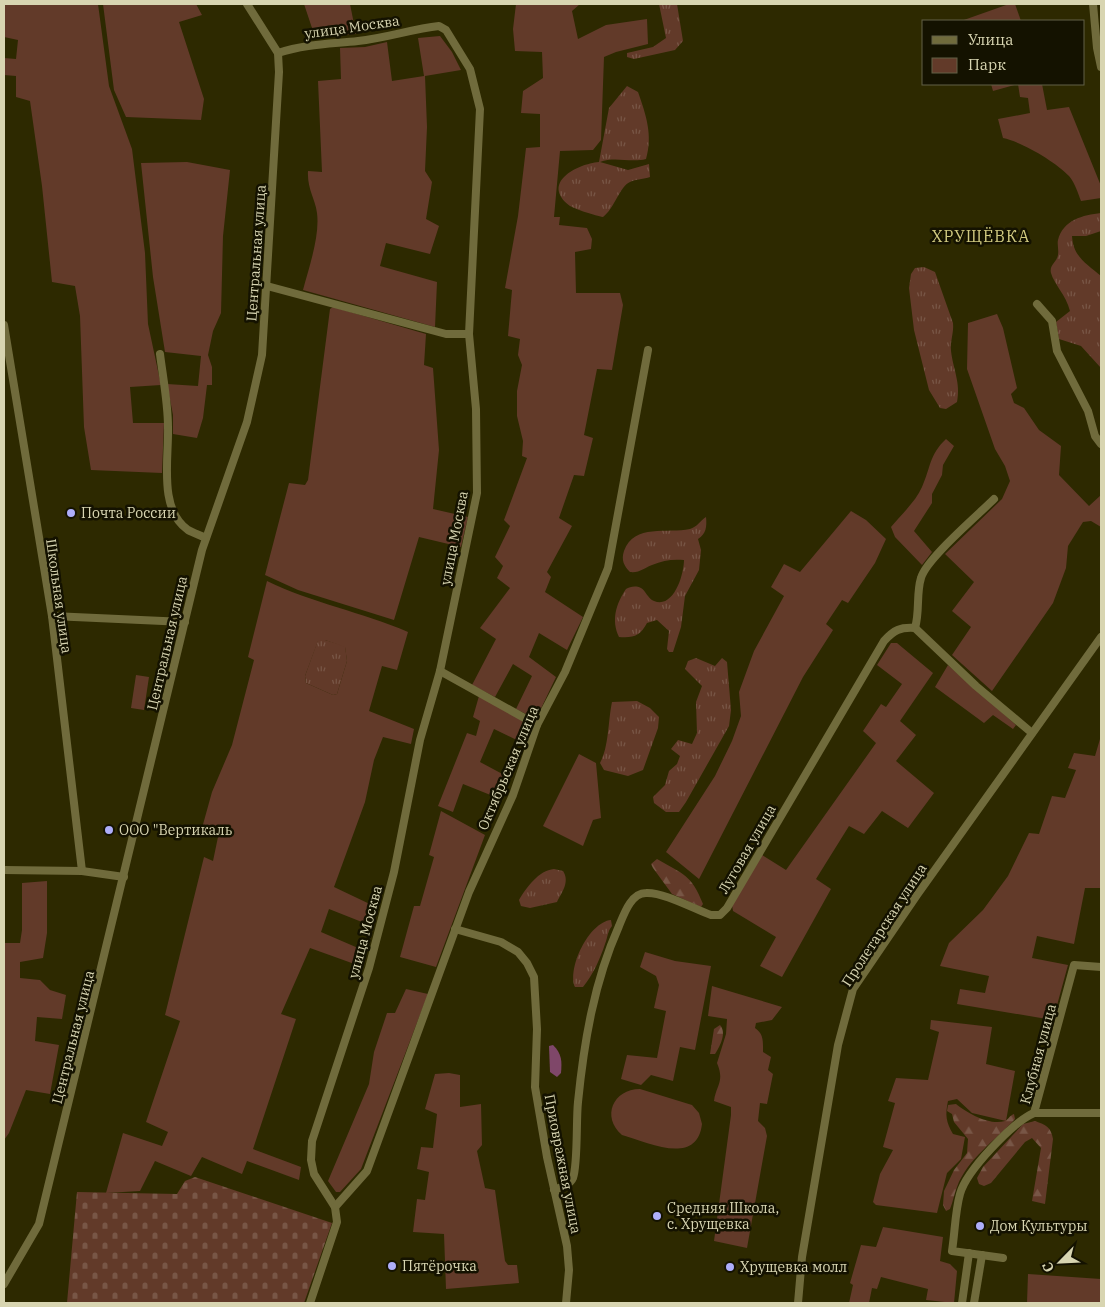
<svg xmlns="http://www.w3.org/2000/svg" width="1105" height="1307" viewBox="0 0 1105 1307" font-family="'IBM Plex Serif',serif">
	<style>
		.grass { fill: url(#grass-tufts) }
		.forest { fill: url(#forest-firs) }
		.cemetery { fill: url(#cemetery-stones) }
		.green { fill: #623a29; fill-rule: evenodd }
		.water { fill: #7f4769 }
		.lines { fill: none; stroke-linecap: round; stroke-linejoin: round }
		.street { stroke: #706b3c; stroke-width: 8 }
		.poi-dot { fill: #aeaefa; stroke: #141200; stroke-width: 2 }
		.labels { text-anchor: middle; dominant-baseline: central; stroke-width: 5; stroke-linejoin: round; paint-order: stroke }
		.street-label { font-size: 14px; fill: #d8d5b1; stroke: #141200 }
		.poi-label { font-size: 14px; fill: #d8d5b1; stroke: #141200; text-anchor: start }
		.quarter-label { font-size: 16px; letter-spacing: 1px; fill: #d1ca7f; stroke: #141200 }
	</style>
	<defs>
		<pattern id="grass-tufts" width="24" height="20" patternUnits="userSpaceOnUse" patternTransform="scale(1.25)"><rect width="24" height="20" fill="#623a29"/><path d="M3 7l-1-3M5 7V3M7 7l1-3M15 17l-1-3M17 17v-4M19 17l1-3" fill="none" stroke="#785646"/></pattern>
		<pattern id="forest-firs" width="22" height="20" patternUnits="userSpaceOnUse" patternTransform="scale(1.25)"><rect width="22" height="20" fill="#623a29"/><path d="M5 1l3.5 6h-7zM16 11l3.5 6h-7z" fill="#785646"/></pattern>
		<pattern id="cemetery-stones" width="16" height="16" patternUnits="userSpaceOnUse" patternTransform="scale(1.25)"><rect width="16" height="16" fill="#623a29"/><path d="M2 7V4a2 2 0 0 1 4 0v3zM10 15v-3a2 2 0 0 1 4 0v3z" fill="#785646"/></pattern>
	</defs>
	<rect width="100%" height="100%" fill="#2d2900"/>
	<!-- grass -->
	<g class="grass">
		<path d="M659 4H677L683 41 675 50 634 59 627 57V53L653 47 666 38Z"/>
		<path d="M627 86 638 92C646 115 653 135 646 159 630 163 615 156 600 162L628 170 649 164 650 177C644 179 636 179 630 182 620 186 614 209 603 217 596 216 575 209 570 206 540 183 577 164 599 162L609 108Z"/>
		<path d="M1101 213V231L1086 236H1072C1073 257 1087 264 1101 276V368L1081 346 1059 339 1056 322 1070 311C1066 295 1054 284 1051 273 1049 265 1057 262 1058 255 1059 250 1057 245 1058 240 1063 220 1083 215 1101 213Z"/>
		<path d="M924 267 935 272 953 323C954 333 950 341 951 351 953 369 961 383 957 402L946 409 940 408 929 390 914 330 909 288 911 274 915 268Z"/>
		<path d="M706 517C707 527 706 534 698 539L701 550 699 570 685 596 681 627 673 652H669L667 649 669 631 657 620 647 623C640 636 634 638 619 637 611 620 616 604 626 589 630 587 635 585 641 588 646 591 648 599 654 601 674 609 684 574 684 560 673 559 663 560 652 565 644 568 640 573 630 572 624 566 621 560 624 551 634 523 668 534 690 529 697 527 700 521 706 517Z"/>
		<path d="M318 640H325L345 646 347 661 337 694 333 695 306 683 305 676Z"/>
		<path d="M696 658 715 666 722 658 727 662 731 710 729 726 686 802 679 812H666L654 803 653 797 665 785 669 771 677 764 680 756 671 749 678 740 692 744 697 733 696 702 702 686 685 669 688 661Z"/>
		<path d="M637 701 650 708 659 717 658 728 643 770 628 776 604 770 600 763C609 747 608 721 612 702Z"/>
		<path d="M554 869 563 871C570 882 562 892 557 902L530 908 521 906 519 900C526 888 539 870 554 869Z"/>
		<path d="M611 920 612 926C607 932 608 937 605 944 600 959 593 975 583 987H575C567 968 589 922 611 920Z"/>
	</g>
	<!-- forest -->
	<g class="forest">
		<path d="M657 859C684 875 691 874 703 904L701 907 672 894 653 868 651 864Z"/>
		<path d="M720 1025C727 1033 720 1046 715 1054H710L714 1029Z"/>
		<path d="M956 1104C967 1113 990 1126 1005 1121 1009 1119 1009 1116 1014 1114L1015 1119C996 1140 967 1159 957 1187 954 1194 953 1202 950 1209L946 1211 943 1205 944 1191 954 1170 967 1153 968 1139 954 1122 952 1114 947 1111 948 1105Z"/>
		<path d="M1035 1121C1046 1125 1051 1127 1053 1139L1045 1204 1032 1201 1041 1148 1032 1138 1025 1142 991 1183 984 1186 979 1184 977 1178 983 1167 1023 1124Z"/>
	</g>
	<!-- cemetery -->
	<path class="cemetery" d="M195 1177 332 1223 304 1303H67L77 1192 177 1194 185 1181Z"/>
	<!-- green -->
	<g class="green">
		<path d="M4 4H98L109 86 132 149 145 253 148 324 161 385 130 387 133 423H164L162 473 91 470 84 427 80 316 75 286 52 282 42 186 30 101 16 97V76L4 75V58L16 59 18 40 4 37Z"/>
		<path d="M103 4H196L202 15 179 22 204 99 201 120 126 117 114 90Z"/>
		<path d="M304 4H350L356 34 315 37Z"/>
		<path d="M516 4H580L572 11 578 39 606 25 647 19 648 44 616 52 604 57 601 140 593 150 560 151 554 217H560L559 225 587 228 592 239 591 249 575 252 576 293H620L623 305 612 370 597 369 584 435 593 438 584 476 574 475 559 518 572 526 547 572 551 577 545 592 583 617 567 650 539 633 529 657 556 677 536 719 516 709 532 676 513 664 495 697 472 685 496 639 480 628 510 588 497 578 503 566 495 557 510 526 504 520 527 458 522 456 523 441 517 416V391L522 365 518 355 520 339 508 336 512 290 505 288 518 216 526 148 540 147V114L521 113 523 91 543 78 542 52 515 51 513 29Z"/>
		<path d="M1009 4H1015L1021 21H961Z"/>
		<path d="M440 36 452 52 461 70 425 76 427 127 425 171 432 182 426 219 439 226 430 254 386 243 380 266 437 282 435 327 303 290C309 267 320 236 317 213 315 198 307 189 308 171L322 172 318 81 341 79 340 48 365 47 387 42 392 81 424 76 418 38Z"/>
		<path d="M991 84H1042L1047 110 1069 107 1101 186V198L1081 201C1078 193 1075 183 1069 176 1056 162 1022 142 1003 138L998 119 1030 113 1028 98 1020 97 1018 84 993 91Z"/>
		<path d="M187 162 230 170 223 236 221 313 213 331 208 355 212 367V385H207L203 418 197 438 173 434V415L167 384 198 386 201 356 165 352 153 277 141 163Z"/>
		<path d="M333 307 426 334 424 365 433 368 439 450 433 509 468 517 461 547 419 537 394 620 298 590 265 575 289 483 305 485 308 480 330 309Z"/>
		<path d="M997 314 1003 328 1017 388 1011 394 1014 403 1024 408 1039 430 1061 446 1059 475 1089 506 1101 495V527L1091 521 1083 522 1068 546 1066 568 1053 603 992 691 952 655 971 627 952 611 974 582 945 554 1002 499 1010 481 1005 466 995 449 967 369 968 323Z"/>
		<path d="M946 439 954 446 943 465 942 475 932 494V503L914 531 932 552 922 565 895 537 891 527C901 515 916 501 922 487 931 467 929 455 946 439Z"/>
		<path d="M851 511 866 520 886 539 875 563 848 603 842 600 826 624 833 630 803 677 699 879 666 852 715 776 732 741 741 716 739 692 754 651 784 596 771 587 784 564 800 572Z"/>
		<path d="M267 581C312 603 362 612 408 632L397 670 382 666 369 711 414 729 411 744 383 737 374 760 365 802 334 887 376 907 372 926 329 909 321 932 365 951 360 966 310 948 281 1014 296 1019 253 1149 301 1167 299 1180 247 1161 242 1174 202 1157 191 1176 155 1161 140 1191 106 1193 123 1133 162 1146 168 1132 146 1122 180 1021 165 1015 204 857 213 861 218 837 202 828 212 792 232 745 254 660 248 657ZM325 640 345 647 347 661 337 694 333 695 306 683 305 676 318 641Z"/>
		<path d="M891 643H897L933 673 900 721 916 735 896 761 934 793 908 828 882 811 864 834 849 826 816 879 831 889 782 977 760 966 776 937 733 911 732 905 762 855 786 870 876 743 863 731 881 704 886 707 902 684 877 665Z"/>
		<path d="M948 665 1016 725 1013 729 993 715 984 723 935 687Z"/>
		<path d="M136 675 149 677 144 710 131 708Z"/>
		<path d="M479 696 530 725 523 743 494 729 480 762 508 777 498 798 463 784 453 812 438 806 467 733 476 736 480 721 473 717Z"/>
		<path d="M1100 739 1101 888H1085L1074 944 1037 936 1032 958 1068 965 1053 1020 957 1004 960 989 985 993 989 976 940 966 949 943 983 910 1008 876 1029 833 1039 834 1052 796 1065 798 1076 770 1068 768 1074 753 1095 756Z"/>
		<path d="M579 754 596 763 601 818 593 820 583 846 543 826Z"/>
		<path d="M441 811 485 835 436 967 400 957 414 906H420L434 857 429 855Z"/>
		<path d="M47 881V933L43 958 20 962V978L40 980 50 990 66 995 62 1019 37 1017 35 1041 59 1045 50 1094 26 1090 9 1133 4 1140V943H20L22 930V883Z"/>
		<path d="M645 952 675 961 711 966 695 1050 680 1047 673 1081 651 1075 641 1085 621 1079 627 1055 657 1058 666 1011 654 1008 659 985 656 976 640 967Z"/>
		<path d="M712 986 782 1007 772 1020 756 1023 755 1028C764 1034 763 1042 763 1052L771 1057 768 1070 773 1074 767 1104 760 1103 758 1121 765 1128 767 1136 747 1248 714 1241 731 1115V1107L714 1101C716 1085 725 1082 717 1063L726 1034 727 1019 708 1016Z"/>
		<path d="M406 989 428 994 361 1169 340 1192H336L328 1181 369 1084 374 1052 387 1013H395Z"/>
		<path d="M931 1020 992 1027 986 1064 1015 1071 1006 1121 972 1113 957 1099 948 1101C945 1115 946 1122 953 1134L965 1137 961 1159 947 1173 937 1213 876 1205 873 1202 880 1174 893 1150 883 1147 895 1103 888 1101 896 1078 928 1080 939 1032 930 1029Z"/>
		<path d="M449 1073 460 1075V1107L481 1104 482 1145 477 1151 485 1188 495 1190 505 1261 508 1265H517L519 1283 446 1289 444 1234 413 1232 417 1199 425 1200 429 1172 417 1169 421 1147 433 1148 437 1114 425 1109 435 1074Z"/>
		<path d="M640 1089 692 1105 699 1113 702 1124C697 1167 647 1142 622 1135 601 1117 613 1089 640 1089Z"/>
		<path d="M883 1227 943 1237 940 1261 950 1264 957 1271 954 1303 926 1300 928 1289 881 1277 877 1289 872 1288 869 1303H849L853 1285 850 1283 861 1245 876 1247Z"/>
		<path d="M1028 1274 1101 1279V1303H1027Z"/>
	</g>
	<!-- water -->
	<path class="water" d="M553 1045C562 1054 562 1061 561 1073L557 1077 550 1072 549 1046Z"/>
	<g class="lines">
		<!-- street -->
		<g class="street">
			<path d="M1093 4 1097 48 1101 67"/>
			<path d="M278 53C305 44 330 44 358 41 386 38 412 29 439 26L446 30 470 69 480 109 469 334 476 409 477 493 440 671 420 740 394 872 369 968 312 1141 311 1160 314 1174 335 1207 337 1222 310 1303"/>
			<path d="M267 286 446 334H469"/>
			<path d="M1037 304 1052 321 1057 351 1088 411 1095 436 1101 444"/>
			<path d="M4 325 52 616 82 871"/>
			<path d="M160 354C163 378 168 403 168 427 169 458 158 509 188 530 193 533 200 535 206 538"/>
			<path d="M52 616 185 622"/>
			<path d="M915 628 976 686 1032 733"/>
			<path d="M440 671 537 725"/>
			<path d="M4 870 82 871 124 877"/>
			<path d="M455 929 501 942 518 952 527 963 534 977 537 1029 535 1087 547 1157 567 1246 569 1270 566 1303"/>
			<path d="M1034 1113 1074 965 1101 967"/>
			<path d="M554 1190C561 1187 570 1185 573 1178 578 1164 576 1120 578 1102 584 1042 594 982 619 926 624 914 631 893 646 893 664 892 694 909 711 915H720L727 908 884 641C894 630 900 627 915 628 920 611 916 594 921 578 926 559 978 515 994 499"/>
			<path d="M335 1207 367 1171 469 892 513 795 537 725 565 672 608 568 648 350"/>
			<path d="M1003 1258 952 1251C955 1232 955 1212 960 1194 966 1171 1013 1122 1034 1113H1101"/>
			<path d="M4 1284 39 1224 202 550 247 422 262 355 279 72 278 53 247 4"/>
			<path d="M798 1303 802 1257 838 1045 853 989 917 895 1101 637"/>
			<path d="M962 1303 969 1253"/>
			<path d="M974 1303 982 1255"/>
		</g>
	</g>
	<!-- markers -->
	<g class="poi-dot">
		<circle cx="71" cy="513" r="5"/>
		<circle cx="109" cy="830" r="5"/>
		<circle cx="657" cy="1216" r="5"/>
		<circle cx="980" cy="1226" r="5"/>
		<circle cx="392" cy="1266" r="5"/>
		<circle cx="730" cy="1267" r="5"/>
	</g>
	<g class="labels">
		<!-- street labels -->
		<g class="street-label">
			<text transform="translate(352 27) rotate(-8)">улица Москва</text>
			<text transform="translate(256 253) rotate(-86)">Центральная улица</text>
			<text transform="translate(454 538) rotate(-79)">улица Москва</text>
			<text transform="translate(59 596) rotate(82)">Школьная улица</text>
			<text transform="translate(167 643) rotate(-77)">Центральная улица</text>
			<text transform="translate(508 768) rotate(-67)">Октябрьская улица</text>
			<text transform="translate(747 849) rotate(-60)">Луговая улица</text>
			<text transform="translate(884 925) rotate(-57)">Пролетарская улица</text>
			<text transform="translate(365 932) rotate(-75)">улица Москва</text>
			<text transform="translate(73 1037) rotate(-76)">Центральная улица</text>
			<text transform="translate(1038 1054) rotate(-75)">Клубная улица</text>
			<text transform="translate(563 1164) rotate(79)">Приовражная улица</text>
		</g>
		<!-- poi labels -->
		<g class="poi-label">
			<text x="81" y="513">Почта России</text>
			<text x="119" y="830">ООО "Вертикаль</text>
			<text x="667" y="1208">Средняя Школа,<tspan x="667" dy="16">с. Хрущевка</tspan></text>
			<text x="990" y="1226">Дом Культуры</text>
			<text x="402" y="1266">Пятёрочка</text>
			<text x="740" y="1267">Хрущевка молл</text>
		</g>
		<!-- quarter labels -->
		<g class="quarter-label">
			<text x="981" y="236">ХРУЩЁВКА</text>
		</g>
	</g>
	<!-- border -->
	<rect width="1105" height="1307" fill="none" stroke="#d8d5b1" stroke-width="10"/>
	<!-- legend -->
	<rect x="922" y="20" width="162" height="65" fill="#141200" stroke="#626047"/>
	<rect x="932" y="36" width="25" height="8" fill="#706b3c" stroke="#626047"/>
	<text x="968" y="45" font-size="15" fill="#d8d5b1">Улица</text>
	<rect x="932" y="58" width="25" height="15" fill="#623a29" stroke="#626047"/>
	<text x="968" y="70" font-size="15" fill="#d8d5b1">Парк</text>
	<!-- north arrow -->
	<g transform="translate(1060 1262) rotate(246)" stroke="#141200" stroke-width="4" paint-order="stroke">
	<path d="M0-4L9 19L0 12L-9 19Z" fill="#d8d5b1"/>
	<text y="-8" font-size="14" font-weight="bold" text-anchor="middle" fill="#d8d5b1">С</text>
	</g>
</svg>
